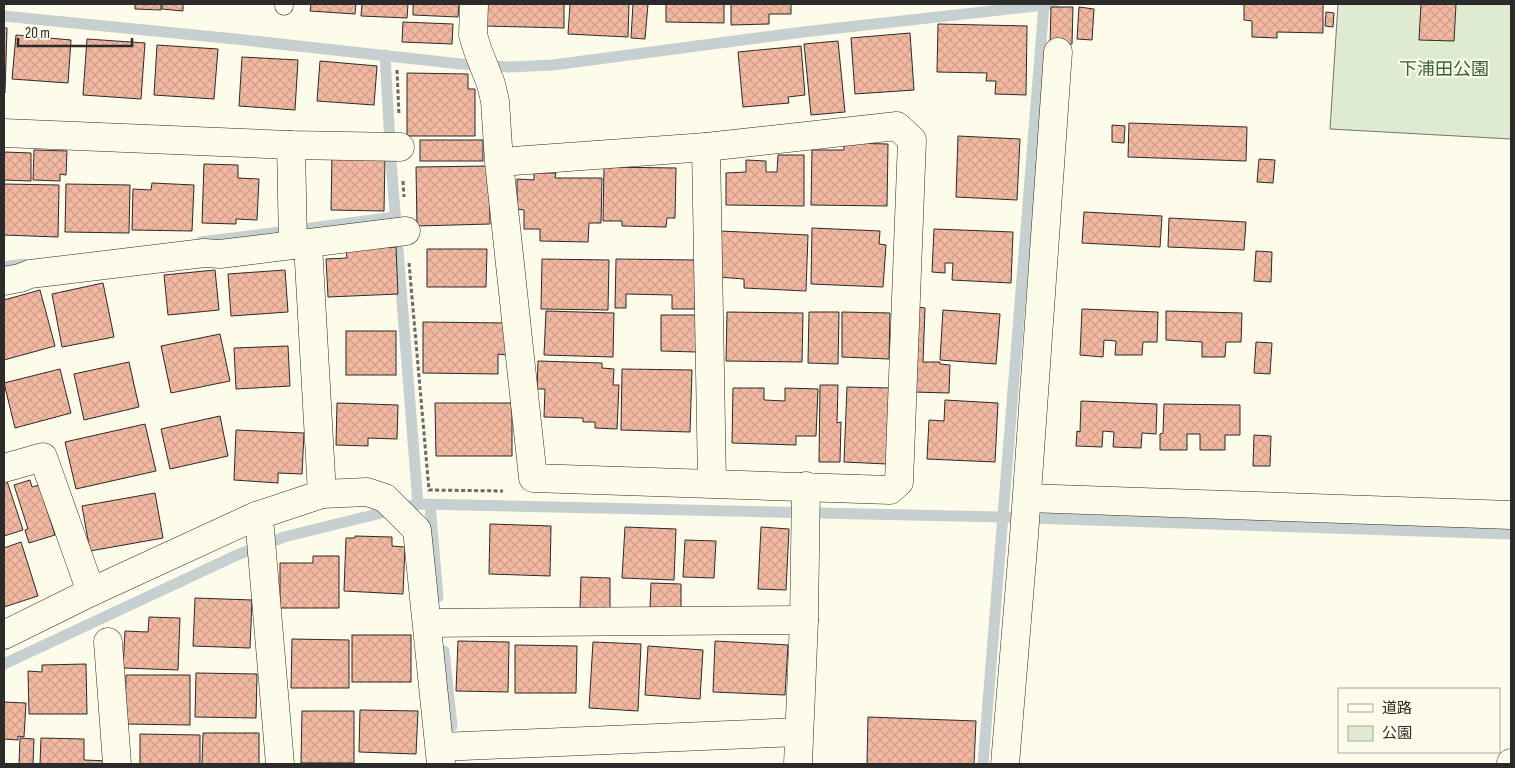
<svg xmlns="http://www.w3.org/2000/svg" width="1515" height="768" viewBox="0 0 1515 768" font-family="'Sofia Sans Condensed','Noto Sans JP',sans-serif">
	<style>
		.green { fill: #deebd1; stroke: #74746e }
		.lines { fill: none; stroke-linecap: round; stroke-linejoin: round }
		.stream { stroke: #c7d0d0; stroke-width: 11 }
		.building { fill: url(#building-cross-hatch); stroke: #2b2b2b }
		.lane-casing { stroke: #2b2b2b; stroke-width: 19 }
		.street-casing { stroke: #2b2b2b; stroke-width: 29 }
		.path { stroke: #6a6964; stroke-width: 3; stroke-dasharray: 4 2.5; stroke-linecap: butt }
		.lane { stroke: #fdfbea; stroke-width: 18 }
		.street { stroke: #fdfbea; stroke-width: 28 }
		.labels { text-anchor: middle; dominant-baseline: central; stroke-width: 4; stroke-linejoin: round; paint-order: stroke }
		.park-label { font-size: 18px; fill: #34623c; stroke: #fdfbea }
	</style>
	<defs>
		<pattern id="building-cross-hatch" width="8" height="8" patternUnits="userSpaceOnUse" patternTransform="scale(1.25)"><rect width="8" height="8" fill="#f2b8a0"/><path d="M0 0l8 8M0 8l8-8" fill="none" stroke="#d09e8a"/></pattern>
	</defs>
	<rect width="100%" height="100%" fill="#fdfbea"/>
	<!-- green -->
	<path class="green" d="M1338 4H1511V139L1330 129Z"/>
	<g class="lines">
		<!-- stream -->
		<g class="stream">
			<path d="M4 16 235 39 461 64 509 67 553 65 803 32 1053 4"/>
			<path d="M385 55 391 161 418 504"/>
			<path d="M201 242 396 217"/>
			<path d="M4 267 24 264"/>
			<path d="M430 505 438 597"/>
			<path d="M444 651 452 726"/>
			<path d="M4 664 237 555 284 537 418 504 1001 517 1511 534"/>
			<path d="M983 764 1044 5"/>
		</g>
	</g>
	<!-- building -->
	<g class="building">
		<path d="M135 4H161V10L135 9Z"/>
		<path d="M162 4H183V11L162 9Z"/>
		<path d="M311 4H356L355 14 310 11Z"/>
		<path d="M362 4H408L407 18 361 16Z"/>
		<path d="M413 4H459L458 17 413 15Z"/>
		<path d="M486 4H564V28L485 26Z"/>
		<path d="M570 4H629L628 37 568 34Z"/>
		<path d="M633 4H648L645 39 631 38Z"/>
		<path d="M666 4H724V23L666 22Z"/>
		<path d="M731 4H791V14H769V24L731 25Z"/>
		<path d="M1244 4H1323V33L1277 32V38L1252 37V21L1244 20Z"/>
		<path d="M1421 4H1456L1454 41 1419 40Z"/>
		<path d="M1051 7H1073L1072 44H1050Z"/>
		<path d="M1079 7 1094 9 1092 40 1077 39Z"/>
		<path d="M1326 12 1334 13 1333 27 1325 26Z"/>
		<path d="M403 22 453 24 452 44 402 42Z"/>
		<path d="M938 24 1027 26 1026 95 995 94 996 81H986L987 73 937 72Z"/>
		<path d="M4 28H7L5 93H4Z"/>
		<path d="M910 33 914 90 855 94 851 38Z"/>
		<path d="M16 35 71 40 68 83 12 79Z"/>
		<path d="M87 39 145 43 141 99 83 95Z"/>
		<path d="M838 41 845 112 811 115 804 44Z"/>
		<path d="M157 45 218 49 214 99 154 95Z"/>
		<path d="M801 46 805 95 788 97 789 103 743 107 738 52Z"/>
		<path d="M242 57 298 60 295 110 239 106Z"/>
		<path d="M320 61 377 66 374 105 317 101Z"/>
		<path d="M407 73 468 74V89H475V136H407Z"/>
		<path d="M1129 123 1247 127 1246 161 1128 157Z"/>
		<path d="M1112 125 1125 126 1124 143 1112 142Z"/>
		<path d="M958 136 1020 139 1017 200 956 197Z"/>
		<rect x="420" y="140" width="63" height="21"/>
		<path d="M844 143 888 144 887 206 811 205 812 150H844Z"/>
		<path d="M34 150 67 151 66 175 60 174V181L33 180Z"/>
		<path d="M4 152 31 153V181L4 180Z"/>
		<path d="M332 155 385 156 384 211 331 210Z"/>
		<path d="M778 155H804V206L726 205V173L746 172V160L766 161V172H777Z"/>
		<path d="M1259 159 1275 160 1273 183 1257 182Z"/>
		<path d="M204 164 238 165V178L259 179 257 220 236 219V224L202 223Z"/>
		<path d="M489 166 490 224 417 226 416 167Z"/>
		<path d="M604 167 676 168 675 218H667L666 227 622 226V221H603Z"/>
		<path d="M534 173H556L555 178H602L601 223H589L588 242 540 241V229H524V210L517 209V179L534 180Z"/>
		<path d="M152 183 194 185 192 231 132 230 133 189 151 190Z"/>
		<path d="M4 184 59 185 58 237 4 235Z"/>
		<path d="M66 184 130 185 129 233 65 232Z"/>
		<path d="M1084 212 1162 216 1160 247 1082 243Z"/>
		<path d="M1169 218 1246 222 1244 250 1168 247Z"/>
		<path d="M812 228 880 231 879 244 886 245 883 287 811 284Z"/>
		<path d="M934 229 1013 232 1011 283 952 280 953 263H945V273L932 272Z"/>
		<path d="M720 231 808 235 806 291 744 288V279L718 277Z"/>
		<path d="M396 247 398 294 328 297 326 259 347 258 346 249Z"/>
		<path d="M427 249H487L486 287H427Z"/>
		<path d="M1256 251 1272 252 1271 282 1254 281Z"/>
		<path d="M542 259 609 260 608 310 541 309Z"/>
		<path d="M616 259 695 260V309H672V295L626 294V308H615Z"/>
		<path d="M215 270 219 310 168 315 164 275Z"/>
		<path d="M285 270 288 312 231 316 228 274Z"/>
		<path d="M103 283 114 337 62 347 52 294Z"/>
		<path d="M40 290 55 346 4 360V300Z"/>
		<path d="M917 307 925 308 923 362H940V364L950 365 949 393 913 392Z"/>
		<path d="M1082 309 1158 312 1157 342H1143L1142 355H1115L1116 341 1104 340 1103 357 1080 355Z"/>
		<path d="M943 310 1000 314 996 364 940 360Z"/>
		<path d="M546 311 614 313 613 357 544 355Z"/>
		<path d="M1166 311 1242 313 1241 342H1226L1225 357H1202V342L1166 340Z"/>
		<path d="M727 312 803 313 802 362 726 361Z"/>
		<path d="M809 312H839L838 364 808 363Z"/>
		<path d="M842 312 890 313 889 359 842 357Z"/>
		<path d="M661 315H697L696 352 661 351Z"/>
		<path d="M423 322 507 323 506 355 498 354V374L423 373Z"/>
		<rect x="346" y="331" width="50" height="44"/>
		<path d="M220 334 230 381 171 393 161 346Z"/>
		<path d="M1256 342 1272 343 1270 374 1254 373Z"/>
		<path d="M288 346 290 386 236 389 234 348Z"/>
		<path d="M538 361 602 363V368L614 369 613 385H619L617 429 595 428V422H583V418L544 417 545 389H537Z"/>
		<path d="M129 362 139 407 84 420 74 374Z"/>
		<path d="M60 369 71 413 15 428 4 383Z"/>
		<path d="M622 369 692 370 690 432 621 430Z"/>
		<path d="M820 385H838L837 423 841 422 840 462H819Z"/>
		<path d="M847 387 890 388 887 464 844 462Z"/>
		<path d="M733 388H764V400L785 401V388L818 389 816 436H796V445L732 443Z"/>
		<path d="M945 400 998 403 995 462 927 459 929 420 944 421Z"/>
		<path d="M1081 401 1157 404 1156 434 1142 433 1141 448 1113 447 1114 432 1103 431 1102 447 1076 446 1077 431 1080 432Z"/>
		<path d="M337 403 398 405 397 439 368 438V446L336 445Z"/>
		<path d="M435 403H512V456H436Z"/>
		<path d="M1164 404 1240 405V435H1225V450H1200V434H1187V450H1160V434L1163 433Z"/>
		<path d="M220 416 228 456 170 469 161 429Z"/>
		<path d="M145 424 156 471 76 489 65 442Z"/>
		<path d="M236 430 304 433 302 474 278 473V483L234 480Z"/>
		<path d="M1254 435 1271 436 1270 466H1253Z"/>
		<path d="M5 475 23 530 4 536V476Z"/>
		<path d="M30 480 32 487 39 485 55 535 29 543 25 530 28 529 14 485Z"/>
		<path d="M155 493 163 538 90 551 82 506Z"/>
		<path d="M490 524 551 526 550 576 489 574Z"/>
		<path d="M625 527 676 529 674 580 622 578Z"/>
		<path d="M761 527 789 529 786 590 758 589Z"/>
		<path d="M355 536 392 537V546L405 547 403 594 344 591 346 538H355Z"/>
		<path d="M685 540 716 541 714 578 683 577Z"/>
		<path d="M21 542 38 596 4 607V548Z"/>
		<path d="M313 556H339V608H280V563H313Z"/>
		<path d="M581 577 610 578V608H580Z"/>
		<path d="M651 583 681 584V609L650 608Z"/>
		<path d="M195 598 252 600 250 648 193 646Z"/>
		<path d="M149 617 180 618 178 670 123 668 125 631 148 632Z"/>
		<rect x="352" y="635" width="59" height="47"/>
		<path d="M292 639 349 640V688H291Z"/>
		<path d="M458 641 509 642 508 692 456 691Z"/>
		<path d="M715 641 788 645 785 695 713 692Z"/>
		<path d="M593 642 641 644 638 711 589 708Z"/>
		<path d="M515 645 577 646 576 693H515Z"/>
		<path d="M648 646 703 650 700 699 645 695Z"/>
		<path d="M86 664 87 714H29L28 671 42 672V665Z"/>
		<path d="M196 673 257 674 256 718 195 717Z"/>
		<path d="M126 675H190V725L125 724Z"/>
		<path d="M4 702 26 703 24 737 18 736V740L4 739Z"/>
		<path d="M360 710 418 711 416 754 359 752Z"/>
		<path d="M302 711H354V763H301Z"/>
		<path d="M868 717 976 721 974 764H867Z"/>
		<path d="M203 733H259V764H202Z"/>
		<path d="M140 734 200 735V764H140Z"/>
		<path d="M20 738 34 739 33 764H19Z"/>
		<path d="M41 738 84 739V760L109 761V764H40Z"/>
	</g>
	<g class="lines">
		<!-- lane casing -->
		<g class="lane-casing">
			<path id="lane" d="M284 4V6"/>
		</g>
		<!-- street casing -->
		<g class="street-casing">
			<g id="street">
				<path d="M474 4 473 35 478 51 491 84 495 101 499 162 533 478 890 490 899 482 912 140 897 126 706 147 499 162"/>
				<path d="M4 133 291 145 400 147"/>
				<path d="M291 145 293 245"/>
				<path d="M706 147 712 483"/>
				<path d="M308 244 322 494"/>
				<path d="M4 281 20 278 30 274 204 253 220 254 406 231"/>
				<path d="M4 468 43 457 91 592"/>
				<path d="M1027 498 1511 515"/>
				<path d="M256 516 260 529 280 764"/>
				<path d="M427 623 804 620"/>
				<path d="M4 635 91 592 256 516 322 494 367 492 385 498 417 530 441 764"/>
				<path d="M108 642 117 764"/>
				<path d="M440 747 799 732"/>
				<path d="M798 764 804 620 806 486"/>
				<path d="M1005 764 1024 536 1058 52"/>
				<path d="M1511 764V763"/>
			</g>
		</g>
		<!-- path -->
		<g class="path">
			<path d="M397 70 399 115"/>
			<path d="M403 181 404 197"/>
			<path d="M409 263 429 490 503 491"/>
		</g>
		<!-- lane -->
		<use href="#lane" class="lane"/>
		<!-- street -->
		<use href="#street" class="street"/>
	</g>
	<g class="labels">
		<!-- park labels -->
		<g class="park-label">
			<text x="1444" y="69">下浦田公園</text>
		</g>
	</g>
	<!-- border -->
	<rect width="1515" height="768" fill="none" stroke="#2b2b2b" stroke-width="10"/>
	<!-- legend -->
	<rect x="1338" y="688" width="162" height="65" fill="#fdfbea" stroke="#a9a89e"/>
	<rect x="1348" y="704" width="25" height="8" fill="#fdfbea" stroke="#a9a89e"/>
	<text x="1382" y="713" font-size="15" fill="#2b2b2b">道路</text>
	<rect x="1348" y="726" width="25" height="15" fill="#deebd1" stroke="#a9a89e"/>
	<text x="1382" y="738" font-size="15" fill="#2b2b2b">公園</text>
	<!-- scale -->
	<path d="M18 38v8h114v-8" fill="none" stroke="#2b2b2b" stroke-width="2.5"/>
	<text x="25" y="38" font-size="15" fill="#2b2b2b" stroke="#fdfbea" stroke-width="4" paint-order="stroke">20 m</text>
</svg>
